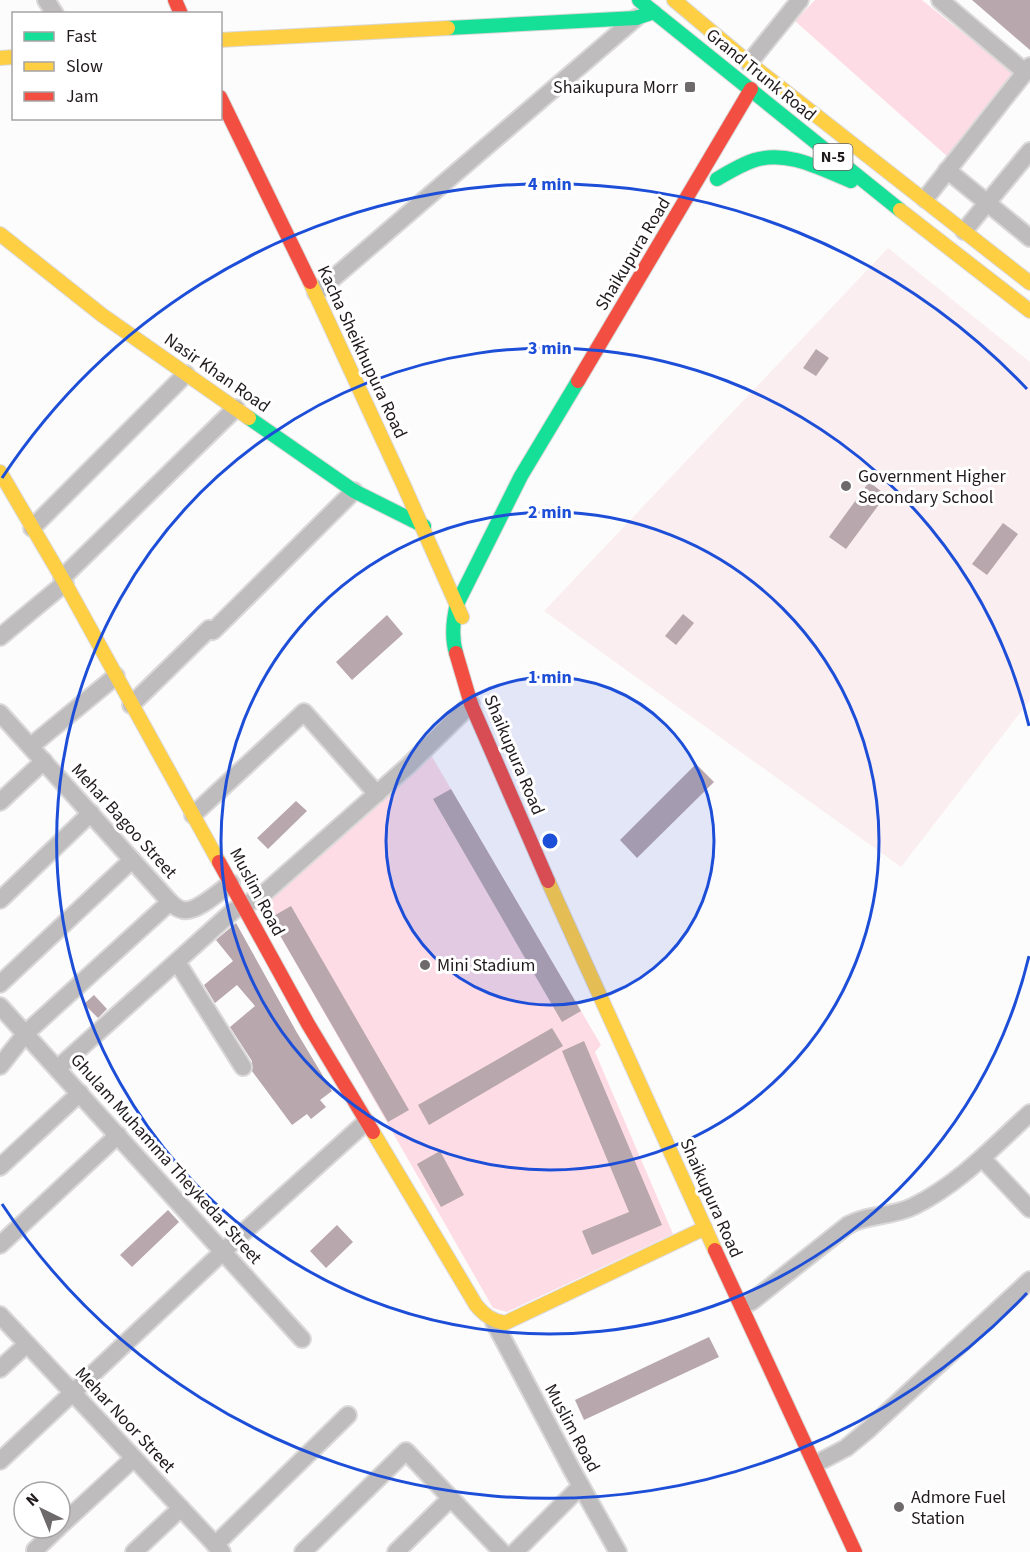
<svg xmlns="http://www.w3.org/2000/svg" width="1030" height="1552" viewBox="0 0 1030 1552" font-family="'Source Sans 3',sans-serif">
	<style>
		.built { fill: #faeef0 }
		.green { fill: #fddce5 }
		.building { fill: #b8a7ac }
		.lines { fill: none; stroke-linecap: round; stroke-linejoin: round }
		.street-casing { stroke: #dad8d8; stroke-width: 20 }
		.fast-casing { stroke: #dad8d8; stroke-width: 16 }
		.slow-casing { stroke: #dad8d8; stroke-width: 16 }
		.jam-casing { stroke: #dad8d8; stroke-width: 16 }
		.street { stroke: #bebcbc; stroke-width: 16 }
		.fast { stroke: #16e098; stroke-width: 14 }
		.slow { stroke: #ffcf43; stroke-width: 14 }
		.jam { stroke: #f24e42; stroke-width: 14 }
		.ring { fill: none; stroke: #1d4ed8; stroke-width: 3 }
		.poi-dot { fill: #6e696a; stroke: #fff; stroke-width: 2 }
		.labels { text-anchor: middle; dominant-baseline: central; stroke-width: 6; stroke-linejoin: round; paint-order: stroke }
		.shield { fill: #fff; stroke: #645f60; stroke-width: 1.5 }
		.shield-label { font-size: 16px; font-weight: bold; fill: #211a1c }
		.street-label { font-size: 18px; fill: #211a1c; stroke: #fff }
		.poi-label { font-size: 18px; fill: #211a1c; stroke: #fff; text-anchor: start }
		.centre { fill: #1d4ed8; stroke: #fff; stroke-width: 3 }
		.ring-label { font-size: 18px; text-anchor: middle; font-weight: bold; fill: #1d4ed8; stroke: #fff; stroke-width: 6; stroke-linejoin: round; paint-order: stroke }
	</style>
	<rect width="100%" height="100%" fill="#fdfcfc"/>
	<!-- built -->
	<path class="built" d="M888 248 1030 362V700L901 867 544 611Z"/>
	<!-- green -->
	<g class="green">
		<path d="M815 0H922L1014 74 948 157 795 21Z"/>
		<path d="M431 755 601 1045 595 1052 673 1234 507 1312 493 1308 262 904Z"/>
	</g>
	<!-- building -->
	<g class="building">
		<path d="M972 0H1030V50Z"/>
		<path d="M816 349 829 358 816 376 803 368Z"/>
		<path d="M869 482 886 495 846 549 829 537Z"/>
		<path d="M1003 523 1018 534 987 575 972 564Z"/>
		<path d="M683 614 694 623 676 645 665 636Z"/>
		<path d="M387 615 403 634 352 680 336 662Z"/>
		<path d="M696 764 714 782 637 858 620 840Z"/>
		<path d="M451 789 581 1011 562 1022 433 799Z"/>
		<path d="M296 801 307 811 268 849 257 838Z"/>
		<path d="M291 906 409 1110 388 1122 270 918Z"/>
		<path d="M236 923 296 1031 332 1091 320 1100 326 1107 311 1119 307 1114 292 1125 252 1071V1061L230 1027 255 1006 237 985 215 1003 204 985 233 961 216 940Z"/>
		<path d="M94 995 107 1009 98 1018 84 1004Z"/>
		<path d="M552 1028 563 1046 429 1125 418 1105Z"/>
		<path d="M584 1041 662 1225 592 1255 582 1231 629 1212 562 1051Z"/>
		<path d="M440 1151 464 1195 441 1207 417 1164Z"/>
		<path d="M168 1210 179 1222 132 1267 120 1255Z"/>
		<path d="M337 1225 353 1242 326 1268 310 1251Z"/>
		<path d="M709 1337 719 1357 584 1420 575 1400Z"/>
	</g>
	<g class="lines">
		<!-- street casing -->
		<g class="street-casing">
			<g id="street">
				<path d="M46 0 55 14"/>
				<path d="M940 0 1025 72"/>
				<path d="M749 63 800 0"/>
				<path d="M947 170 1030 238"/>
				<path d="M925 199 1030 66"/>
				<path d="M964 231 1030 151"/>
				<path d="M316 293 636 18"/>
				<path d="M32 528 186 374"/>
				<path d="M62 578 236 408"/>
				<path d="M0 637 65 583"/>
				<path d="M131 705 209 629 213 631 354 491"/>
				<path d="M0 713 170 902C174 906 178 909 183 910 196 913 220 891 231 883"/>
				<path d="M31 746 116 676"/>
				<path d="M0 802 44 761"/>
				<path d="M193 815 304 712 377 794"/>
				<path d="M0 900 91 813"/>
				<path d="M177 962 243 1067"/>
				<path d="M0 984 132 860"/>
				<path d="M0 1006 302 1339"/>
				<path d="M0 1066 26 1033 170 902"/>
				<path d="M58 1068 233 911 260 897 408 766 471 704"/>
				<path d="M982 1158 1030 1209"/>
				<path d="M0 1167 80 1093"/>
				<path d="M0 1245 118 1135"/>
				<path d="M751 1302 848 1225C867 1214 893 1217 914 1206 959 1184 994 1146 1030 1113"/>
				<path d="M0 1315 222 1552"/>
				<path d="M494 1322 572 1470 618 1552"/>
				<path d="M0 1369 27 1344"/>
				<path d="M823 1460 846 1448 869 1429 1030 1280"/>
				<path d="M0 1461 246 1230 366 1122"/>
				<path d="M60 1526 134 1458"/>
				<path d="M215 1545 348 1415"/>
				<path d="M35 1550 58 1528"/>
				<path d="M134 1552 181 1508"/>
				<path d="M303 1552 406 1451 502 1552"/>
				<path d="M396 1552 451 1498"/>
				<path d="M515 1552 581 1486"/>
			</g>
		</g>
		<!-- fast casing -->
		<g class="fast-casing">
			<g id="fast">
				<path d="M639 0 900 210"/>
				<path d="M448 28 636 18 654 12"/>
				<path d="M717 179C729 172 742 164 755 160 788 150 821 169 851 181"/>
				<path d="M249 418 354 491 424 526"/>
				<path d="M456 653C451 636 453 620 457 604L521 476 578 381"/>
			</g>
		</g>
		<!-- slow casing -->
		<g class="slow-casing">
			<g id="slow">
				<path d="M674 0 749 63 1030 283"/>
				<path d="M220 40 448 28"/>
				<path d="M0 58 14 57"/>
				<path d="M900 210 1030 311"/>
				<path d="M0 234 102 315 249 418"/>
				<path d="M310 282 404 486 462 617"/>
				<path d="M0 472 65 583 219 862"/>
				<path d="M548 881 715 1250"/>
				<path d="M373 1132 476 1305C484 1315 492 1321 505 1323L705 1228"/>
			</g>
		</g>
		<!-- jam casing -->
		<g class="jam-casing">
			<g id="jam">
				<path d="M175 0 181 14"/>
				<path d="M220 97 310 282"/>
				<path d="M578 381 751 89"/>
				<path d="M456 653 471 704 548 881"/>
				<path d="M219 862 308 1024 373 1132"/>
				<path d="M715 1250 855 1552"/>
			</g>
		</g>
		<!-- street -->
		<use href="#street" class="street"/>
		<!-- fast -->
		<use href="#fast" class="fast"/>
		<!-- slow -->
		<use href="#slow" class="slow"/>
		<!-- jam -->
		<use href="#jam" class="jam"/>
	</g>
	<!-- distance rings -->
	<circle cx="550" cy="841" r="164" fill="#1d4ed8" fill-opacity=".12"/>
	<g class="ring">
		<circle cx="550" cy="841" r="164"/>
		<circle cx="550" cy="841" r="329"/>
		<path d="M1029 956A493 493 0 1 1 1029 726"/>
		<path d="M1027 1293A657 657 0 0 1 2 1204M2 478A657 657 0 0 1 1027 389"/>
	</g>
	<!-- markers -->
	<g class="poi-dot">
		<rect x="684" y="81" width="12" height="12" rx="3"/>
		<circle cx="846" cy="486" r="6"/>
		<circle cx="425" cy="965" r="6"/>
		<circle cx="899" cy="1507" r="6"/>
	</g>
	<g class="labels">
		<!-- shield labels -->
		<rect class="shield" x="813.5" y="144" width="39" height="26" rx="4.5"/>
		<g class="shield-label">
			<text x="833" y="157">N-5</text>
		</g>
		<!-- street labels -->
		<g class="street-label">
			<text transform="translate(761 75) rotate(39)">Grand Trunk Road</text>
			<text transform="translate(633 254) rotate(-59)">Shaikupura Road</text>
			<text transform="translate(362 352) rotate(65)">Kacha Sheikhupura Road</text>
			<text transform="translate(217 373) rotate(35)">Nasir Khan Road</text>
			<text transform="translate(514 755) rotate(67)">Shaikupura Road</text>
			<text transform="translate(124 821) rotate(48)">Mehar Bagoo Street</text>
			<text transform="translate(257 892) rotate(62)">Muslim Road</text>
			<text transform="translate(166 1159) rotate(48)">Ghulam Muhamma Theykedar Street</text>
			<text transform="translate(711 1198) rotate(66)">Shaikupura Road</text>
			<text transform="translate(125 1420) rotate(47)">Mehar Noor Street</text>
			<text transform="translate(572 1428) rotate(62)">Muslim Road</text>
		</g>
		<!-- poi labels -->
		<g class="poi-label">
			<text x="678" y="87" text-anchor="end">Shaikupura Morr</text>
			<text x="858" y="476">Government Higher<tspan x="858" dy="21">Secondary School</tspan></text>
			<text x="437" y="965">Mini Stadium</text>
			<text x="911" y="1497">Admore Fuel<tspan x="911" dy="21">Station</tspan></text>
		</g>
	</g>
	<circle cx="550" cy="841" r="9" class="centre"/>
	<g class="ring-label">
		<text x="550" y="190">4 min</text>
		<text x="550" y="354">3 min</text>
		<text x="550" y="518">2 min</text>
		<text x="550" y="683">1 min</text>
	</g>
	<!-- legend -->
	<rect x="12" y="12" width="210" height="108" fill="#ffffff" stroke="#a6a3a4" stroke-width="1.5"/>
	<rect x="24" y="32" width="30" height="9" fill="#16e098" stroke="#a6a3a4" stroke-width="1.5"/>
	<text x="66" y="42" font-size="18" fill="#211a1c">Fast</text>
	<rect x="24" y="62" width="30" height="9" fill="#ffcf43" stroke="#a6a3a4" stroke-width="1.5"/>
	<text x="66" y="72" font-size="18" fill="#211a1c">Slow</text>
	<rect x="24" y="92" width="30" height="9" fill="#f24e42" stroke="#a6a3a4" stroke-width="1.5"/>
	<text x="66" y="102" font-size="18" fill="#211a1c">Jam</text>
	<!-- north arrow -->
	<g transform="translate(42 1510) rotate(317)"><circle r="28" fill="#ffffff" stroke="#a6a3a4" stroke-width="1.5"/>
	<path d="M0-4.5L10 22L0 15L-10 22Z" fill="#6e696a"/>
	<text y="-9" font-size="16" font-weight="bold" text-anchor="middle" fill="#211a1c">N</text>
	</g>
</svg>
